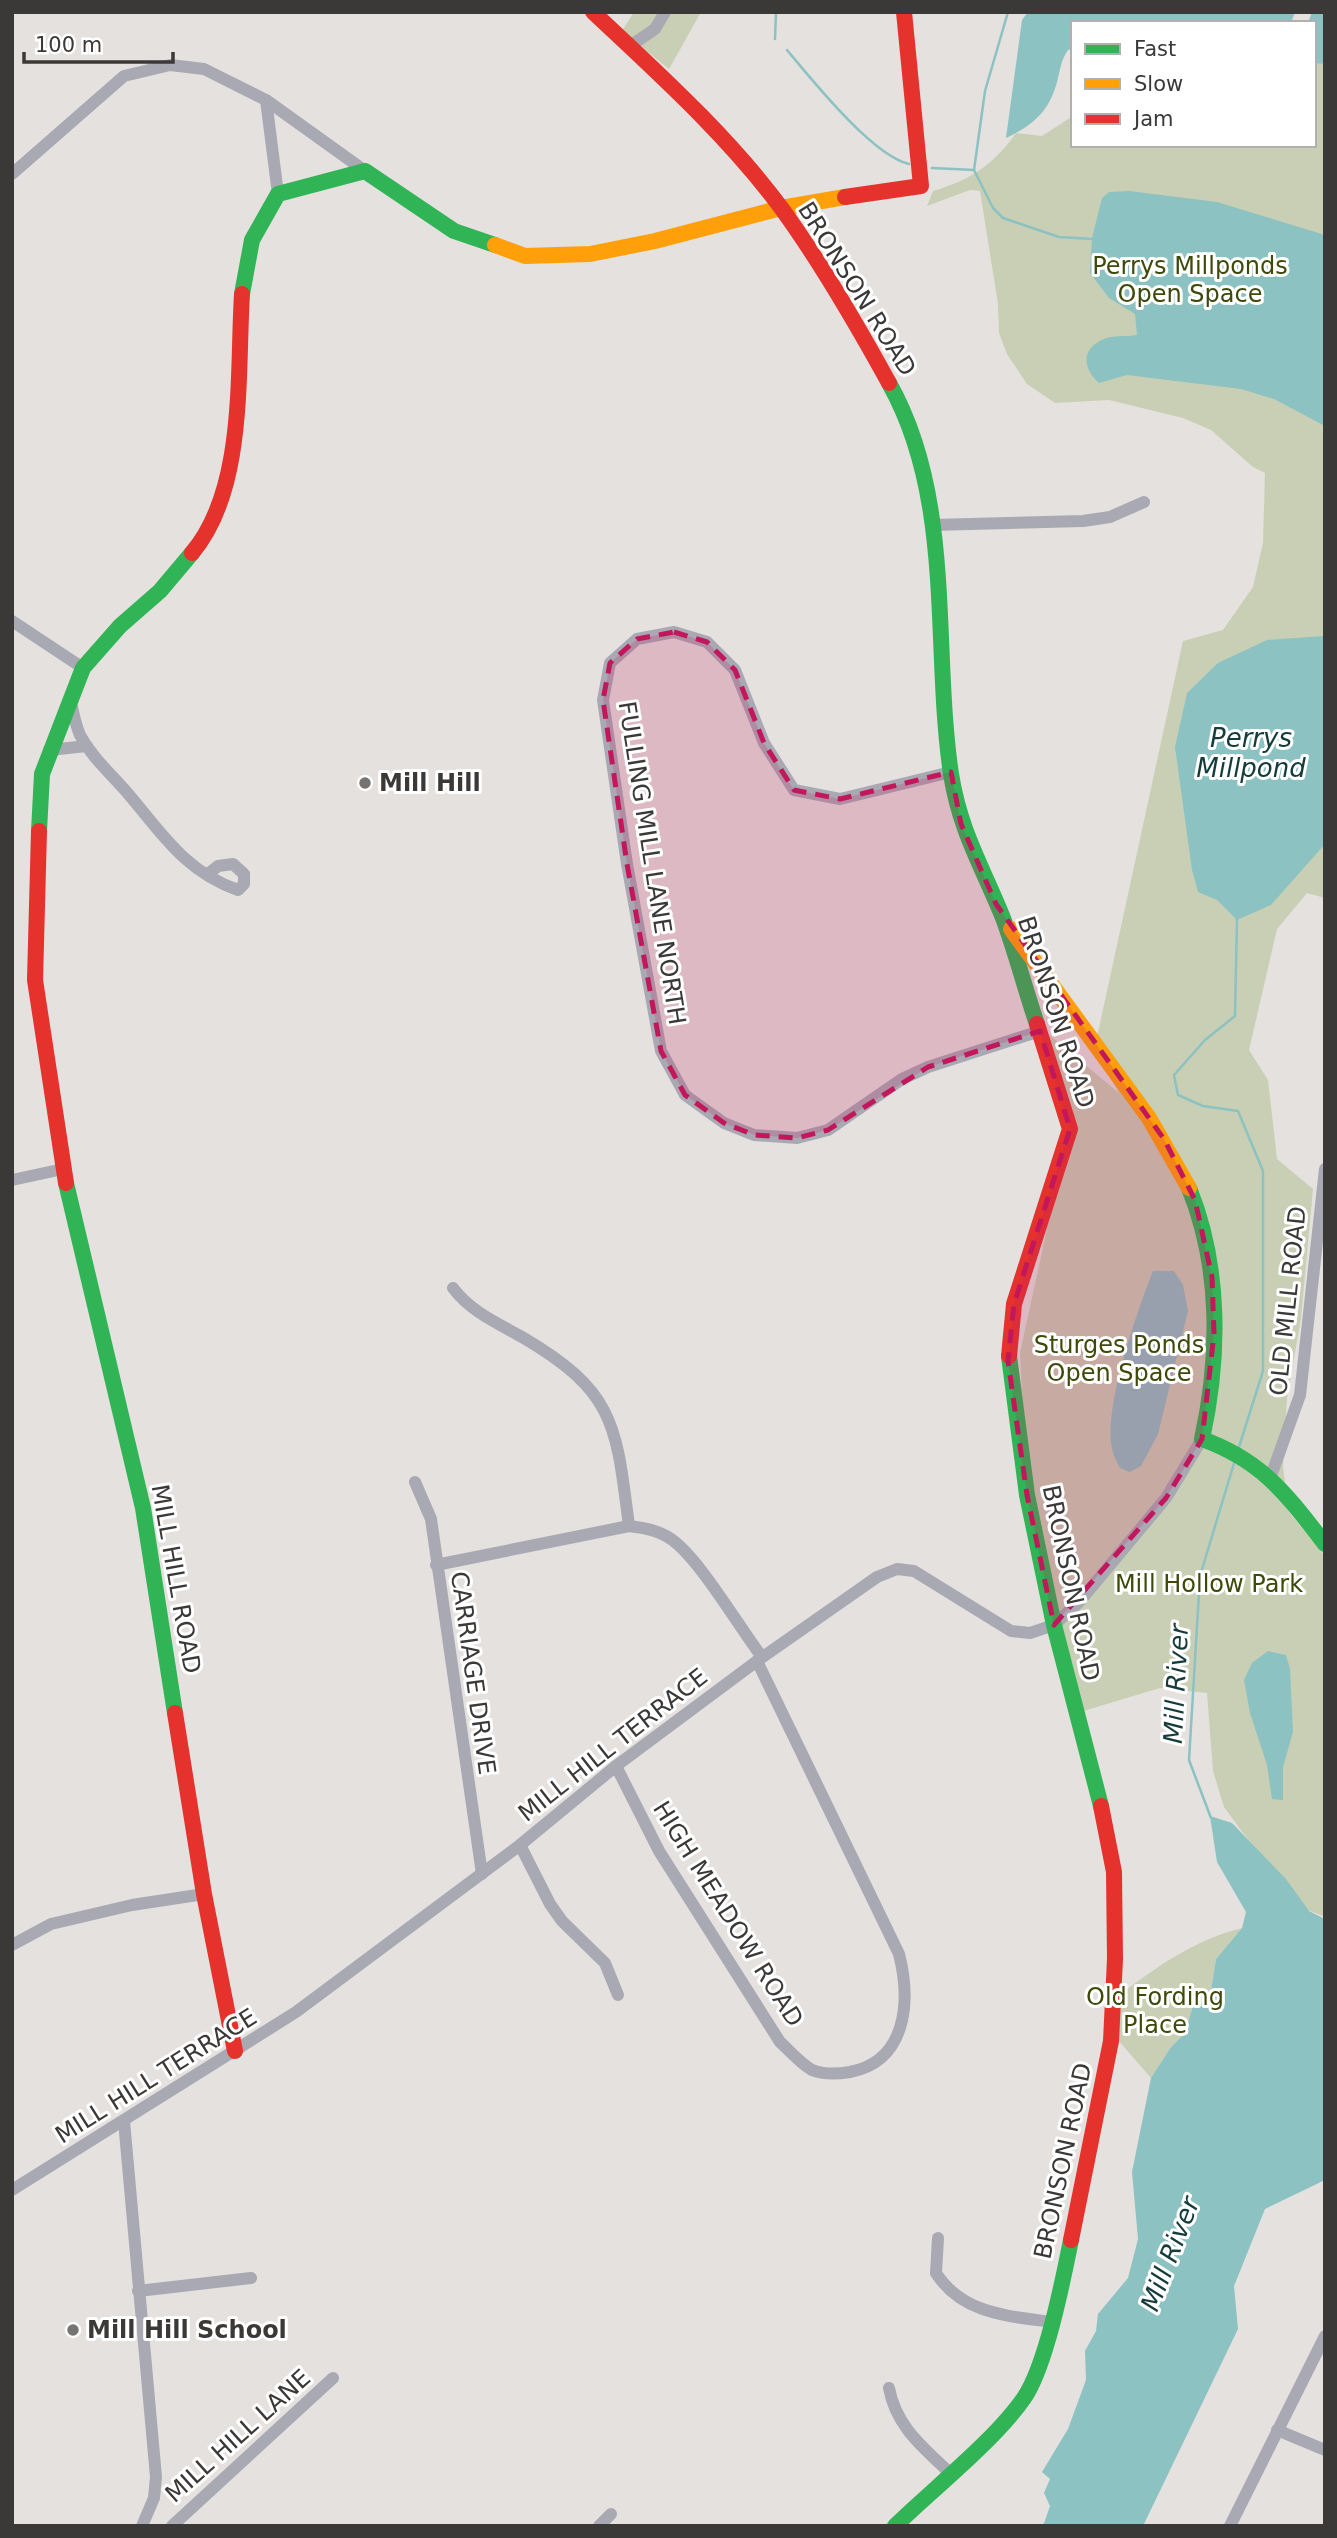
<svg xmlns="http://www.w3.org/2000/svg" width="1337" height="2538" viewBox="0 0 1337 2538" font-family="'DejaVu Sans',sans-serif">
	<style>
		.green { fill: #c9cfb4 }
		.water { fill: #8cc2c1 }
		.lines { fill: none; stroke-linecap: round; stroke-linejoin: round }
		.stream { stroke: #8cc2c1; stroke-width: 2.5 }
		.street { stroke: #a9a9b4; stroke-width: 12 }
		.fast { stroke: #30b455; stroke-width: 16 }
		.slow { stroke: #ff9f0a; stroke-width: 16 }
		.jam { stroke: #e5322d; stroke-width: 16 }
		.marked { fill: #c2185b; fill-opacity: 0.2; stroke: #c2185b; stroke-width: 5; stroke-dasharray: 14 9; stroke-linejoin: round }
		.poi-dot { fill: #767472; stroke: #fff; stroke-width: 2.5 }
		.labels { text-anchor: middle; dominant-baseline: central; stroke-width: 6; stroke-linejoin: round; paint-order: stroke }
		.park-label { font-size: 24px; fill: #3d4a0a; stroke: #fff }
		.street-label { font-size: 24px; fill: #3b3938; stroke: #fff }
		.poi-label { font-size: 24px; font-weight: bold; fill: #3b3938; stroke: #fff; text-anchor: start }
		.water-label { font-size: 26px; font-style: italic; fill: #153b3b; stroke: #fff }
	</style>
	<rect width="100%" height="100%" fill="#e4e1df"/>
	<!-- green -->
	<g class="green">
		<path d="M634 12H701L669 69 622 31Z"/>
		<path d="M1314 59 1325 62V898L1307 893 1277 929 1249 1050 1268 1080 1277 1159 1313 1189 1301 1318 1287 1398 1283 1467 1289 1512 1325 1556V1917L1308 1910 1243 1833 1224 1807 1213 1771 1207 1693 1160 1688 1080 1712 1038 1526 1024 1436 1020 1353 1069 1128 1047 1033 1119 1093 1094 1051 1183 641 1223 630 1253 587 1263 543 1265 473 1253 467 1211 430 1183 418 1109 400 1055 403 1027 384 1007 354 999 333 998 304 980 191 970 190 927 206 933 191C971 180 994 164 1016 133L1042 136 1073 116V145H1314Z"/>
		<path d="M1242 1928 1216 1959 1209 2003 1194 2002 1185 2033 1171 2047 1151 2078 1118 2040 1121 1994C1159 1965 1195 1940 1242 1928Z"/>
	</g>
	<!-- water -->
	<g class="water">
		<path d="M1028 12H1295L1291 23H1073V49L1068 50C1061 60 1060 70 1057 82 1049 112 1033 125 1006 138L1022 20Z"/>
		<path d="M1312 12H1325V64L1314 63V23H1308Z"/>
		<path d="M1129 191 1217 202 1325 235V426L1274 399 1241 389 1127 375 1099 383C1083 369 1080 349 1104 339 1113 335 1127 337 1137 335L1135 314 1109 298 1090 273 1092 238 1102 198 1109 192Z"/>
		<path d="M1325 636V844L1271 905 1237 920 1217 900 1198 892 1192 870 1175 747 1187 693 1218 663 1267 640Z"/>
		<path d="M1153 1271H1174L1183 1285 1188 1311 1158 1434 1141 1466 1130 1472 1120 1468C1117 1462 1113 1455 1112 1448 1104 1405 1137 1312 1153 1271Z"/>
		<path d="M1268 1651 1286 1655 1290 1669 1293 1732 1283 1767V1800L1272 1799 1267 1765 1250 1713 1244 1680 1252 1663Z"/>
		<path d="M1210 1816 1232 1823 1286 1879 1309 1911 1325 1919V2180L1265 2209 1234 2286 1238 2329 1143 2526H1043L1050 2506 1044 2493 1050 2479 1042 2472 1068 2429 1086 2380 1085 2351 1096 2331 1098 2314 1128 2278 1138 2239 1132 2172 1151 2078 1171 2047 1185 2033 1194 2002 1209 2003 1216 1959 1242 1928 1246 1912 1217 1862Z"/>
	</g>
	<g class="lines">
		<!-- stream -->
		<g class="stream">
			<path d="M1008 12 985 91 974 170 993 208 1003 218 1059 237 1093 239"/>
			<path d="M775 39 776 12"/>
			<path d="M787 50C813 81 872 155 909 164"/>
			<path d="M932 168 974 170"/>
			<path d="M1237 919 1235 1016 1205 1040 1174 1075 1178 1095 1203 1106 1238 1111 1263 1171V1371L1239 1447"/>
			<path d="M1211 1818 1189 1760 1200 1576 1235 1460"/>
		</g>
		<!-- street -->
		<g class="street">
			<path d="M630 46 655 29 665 12"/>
			<path d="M266 100 278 194"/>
			<path d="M12 174 124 76 170 65 204 69 266 100 365 171"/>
			<path d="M932 525 1083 521 1110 517 1144 502"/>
			<path d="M12 621 83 668"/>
			<path d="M70 699C73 710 75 724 80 735 91 756 108 771 124 789 160 830 183 871 238 890L244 884V874L233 864 218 866 208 874"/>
			<path d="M49 750 87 746"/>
			<path d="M951 772 840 799 794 790 764 743 735 670 707 642 674 632 637 639 610 663 603 700 627 864 661 1051 685 1095 724 1123 754 1135 797 1138 828 1130 902 1079 928 1067 1040 1031"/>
			<path d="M12 1180 63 1169"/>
			<path d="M453 1288C470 1311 497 1323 522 1337 616 1392 616 1425 629 1526"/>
			<path d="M1271 1476 1300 1395 1325 1169"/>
			<path d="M415 1482 431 1519 482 1874"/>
			<path d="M436 1565 629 1526C644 1528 658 1530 671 1539 699 1558 739 1627 762 1657"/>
			<path d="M616 1766 659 1851 780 2042C790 2051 800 2063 812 2070 824 2075 838 2074 850 2072 907 2061 911 2001 899 1954L757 1661"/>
			<path d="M520 1845 550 1904 562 1921 605 1963 618 1995"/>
			<path d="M12 1945 51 1924 132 1905 204 1894"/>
			<path d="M124 2121 156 2477 154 2498 142 2526"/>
			<path d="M12 2190 296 2012 520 1845 616 1766 757 1661 877 1577 897 1569 914 1571 1011 1631 1030 1633 1054 1625 1080 1601 1166 1498 1202 1439"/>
			<path d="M938 2238 936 2273C962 2314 1008 2316 1052 2322"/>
			<path d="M138 2291 251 2278"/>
			<path d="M889 2388C896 2427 924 2448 951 2474"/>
			<path d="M1277 2430 1325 2450"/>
			<path d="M172 2526 333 2378"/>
			<path d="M599 2526 611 2514"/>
			<path d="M1230 2526 1325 2336"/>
		</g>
		<!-- fast -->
		<g class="fast">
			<path d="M242 294 252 240 278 194 365 171 454 231 495 245"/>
			<path d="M889 383C955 500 932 645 951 774 960 831 982 866 1003 918 1016 953 1025 989 1037 1024"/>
			<path d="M39 831 42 774 83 668 120 626 160 591 192 553"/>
			<path d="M66 1183 143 1508 175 1713"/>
			<path d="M1189 1188C1221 1267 1220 1357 1202 1439 1263 1461 1287 1495 1325 1544"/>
			<path d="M1009 1356 1027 1495 1054 1625 1101 1806"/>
			<path d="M895 2526C933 2489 995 2440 1024 2398 1046 2366 1063 2280 1071 2240"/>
		</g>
		<!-- slow -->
		<g class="slow">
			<path d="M495 245 525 256 590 254 655 241 781 208 845 197"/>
			<path d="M1011 929 1149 1118 1189 1188"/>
		</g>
		<!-- jam -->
		<g class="jam">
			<path d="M593 12C659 74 728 136 782 209 822 264 856 323 889 383"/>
			<path d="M845 197 921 186 904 12"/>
			<path d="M192 553C246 489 237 374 242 294"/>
			<path d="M39 831 35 980 66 1183"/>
			<path d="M1009 1356 1014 1304 1070 1129 1037 1024"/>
			<path d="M175 1713 204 1894 235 2051"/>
			<path d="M1071 2240 1111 2041 1115 1959 1114 1872 1101 1806"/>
		</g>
	</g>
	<!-- marked area -->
	<path class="marked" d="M674 632 707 642 735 670 764 743 794 790 840 799 951 772 961 824 996 904 1164 1139 1195 1200 1212 1277 1214 1334 1202 1439 1166 1498 1054 1625 1027 1495 1008 1361 1014 1304 1070 1129 1040 1031 928 1067 828 1130 797 1138 754 1135 724 1123 685 1095 661 1051 627 864 603 700 610 663 637 639Z"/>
	<!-- markers -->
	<g class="poi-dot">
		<circle cx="365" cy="783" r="7"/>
		<circle cx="73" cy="2330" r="7"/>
	</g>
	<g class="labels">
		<!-- park labels -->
		<g class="park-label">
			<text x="1190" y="266">Perrys Millponds<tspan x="1190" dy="28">Open Space</tspan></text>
			<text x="1119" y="1345">Sturges Ponds<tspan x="1119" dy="28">Open Space</tspan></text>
			<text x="1209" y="1584">Mill Hollow Park</text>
			<text x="1155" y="1997">Old Fording<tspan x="1155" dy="28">Place</tspan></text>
		</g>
		<!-- street labels -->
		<g class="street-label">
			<text transform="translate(857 289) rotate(58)">BRONSON ROAD</text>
			<text transform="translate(652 863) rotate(81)">FULLING MILL LANE NORTH</text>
			<text transform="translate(1056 1012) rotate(72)">BRONSON ROAD</text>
			<text transform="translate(1288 1301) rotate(-84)">OLD MILL ROAD</text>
			<text transform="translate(176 1579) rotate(80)">MILL HILL ROAD</text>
			<text transform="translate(1071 1583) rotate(78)">BRONSON ROAD</text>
			<text transform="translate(473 1673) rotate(82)">CARRIAGE DRIVE</text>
			<text transform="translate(613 1745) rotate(-38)">MILL HILL TERRACE</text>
			<text transform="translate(728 1914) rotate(58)">HIGH MEADOW ROAD</text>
			<text transform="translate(156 2076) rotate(-32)">MILL HILL TERRACE</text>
			<text transform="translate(1063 2161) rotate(-78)">BRONSON ROAD</text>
			<text transform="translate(238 2436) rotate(-42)">MILL HILL LANE</text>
		</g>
		<!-- poi labels -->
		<g class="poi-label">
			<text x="379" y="783">Mill Hill</text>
			<text x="87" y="2330">Mill Hill School</text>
		</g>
		<!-- water labels -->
		<g class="water-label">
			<text x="1251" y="738">Perrys<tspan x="1251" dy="30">Millpond</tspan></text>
			<text transform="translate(1176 1684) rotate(-87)">Mill River</text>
			<text transform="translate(1170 2254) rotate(-69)">Mill River</text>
		</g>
	</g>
	<!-- border -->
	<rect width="1337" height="2538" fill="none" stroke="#3b3938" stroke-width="28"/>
	<!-- legend -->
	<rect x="1071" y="21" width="245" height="126" fill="#ffffff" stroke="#b1b0af" stroke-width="2"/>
	<rect x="1085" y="44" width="35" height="10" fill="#30b455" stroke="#b1b0af" stroke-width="2"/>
	<text x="1134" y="56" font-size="21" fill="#3b3938">Fast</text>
	<rect x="1085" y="79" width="35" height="10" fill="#ff9f0a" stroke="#b1b0af" stroke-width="2"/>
	<text x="1134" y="91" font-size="21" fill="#3b3938">Slow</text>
	<rect x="1085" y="114" width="35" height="10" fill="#e5322d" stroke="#b1b0af" stroke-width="2"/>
	<text x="1134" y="126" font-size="21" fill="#3b3938">Jam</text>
	<!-- scale -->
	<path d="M24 52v10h149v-10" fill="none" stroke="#3b3938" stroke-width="3.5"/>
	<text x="35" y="52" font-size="21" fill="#3b3938" stroke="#ffffff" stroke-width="5" paint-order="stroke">100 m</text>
</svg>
